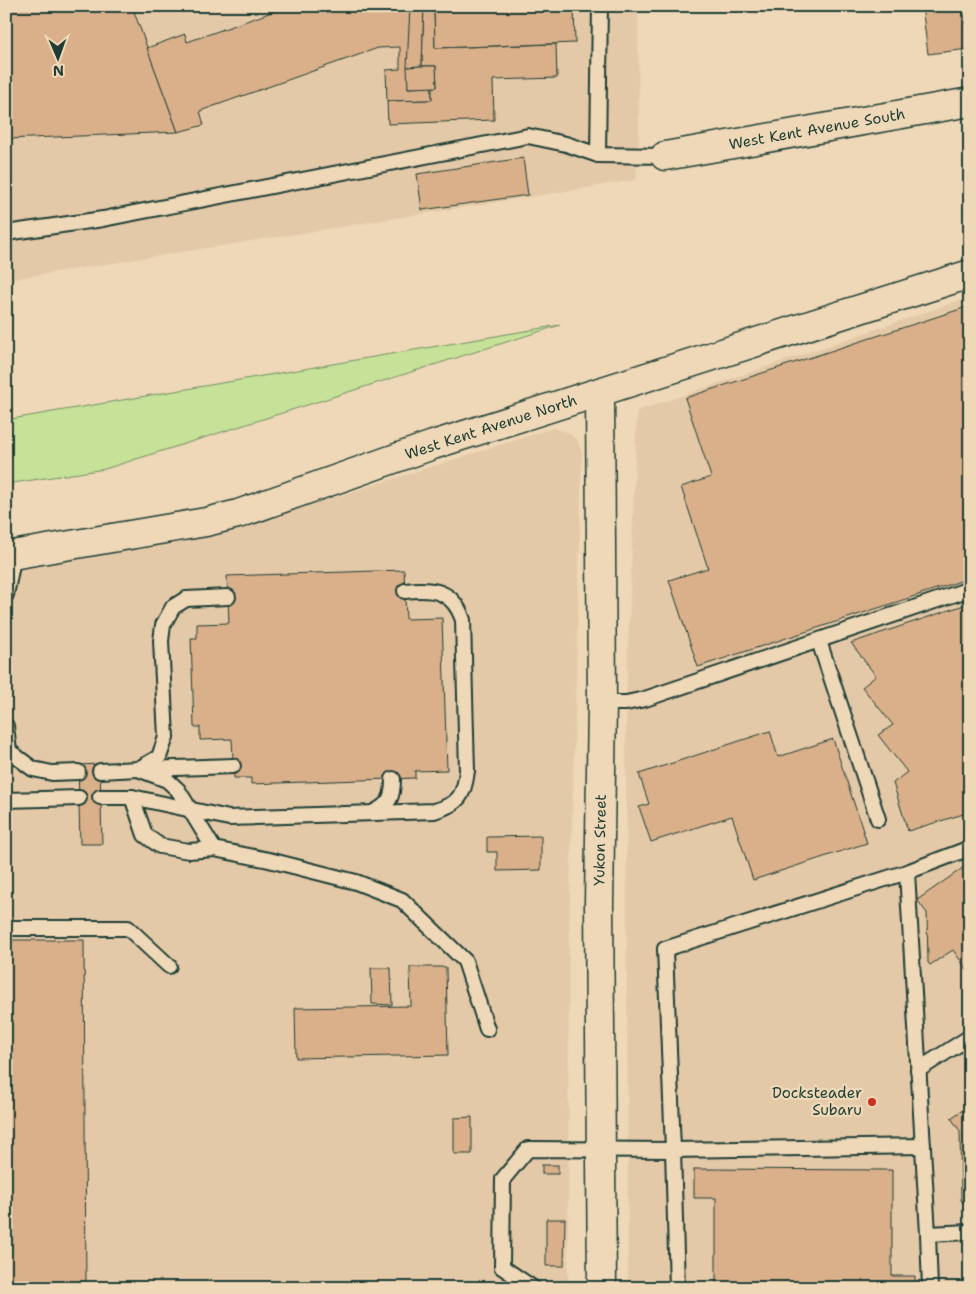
<svg xmlns="http://www.w3.org/2000/svg" width="976" height="1294" viewBox="0 0 976 1294" font-family="'Shantell Sans',sans-serif">
	<style>
		.built { fill: #e4c9a8 }
		.green { fill: #c6e198; stroke: #728f66 }
		.building { fill: #d9b08a; stroke: #1f3d34 }
		.lines { fill: none; stroke-linecap: round; stroke-linejoin: round }
		.service-casing { stroke: #1f3d34; stroke-width: 18 }
		.minor-casing { stroke: #1f3d34; stroke-width: 31 }
		.tertiary-casing { stroke: #1f3d34; stroke-width: 31 }
		.service { stroke: #eed8b7; stroke-width: 14 }
		.minor { stroke: #eed8b7; stroke-width: 28 }
		.tertiary { stroke: #eed8b7; stroke-width: 28 }
		.poi-dot { fill: #c8321e; stroke: #eed8b7; stroke-width: 2 }
		.labels { text-anchor: middle; dominant-baseline: central; stroke-width: 4.5; stroke-linejoin: round; paint-order: stroke }
		.street-label { font-size: 15px; fill: #1f3d34; stroke: #eed8b7 }
		.poi-label { font-size: 15px; fill: #1f3d34; stroke: #eed8b7; text-anchor: end }
	</style>
	<rect width="100%" height="100%" fill="#eed8b7"/>
	<filter id="ink" filterUnits="userSpaceOnUse"><feTurbulence type="fractalNoise" baseFrequency=".02" numOctaves="2"/><feDisplacementMap in="SourceGraphic" scale="10" xChannelSelector="R" yChannelSelector="G"/><feConvolveMatrix kernelMatrix="1 2 1 2 8 2 1 2 1" color-interpolation-filters="sRGB"/></filter>
	<g filter="url(#ink)">
		<!-- built -->
		<g class="built">
			<path d="M6 6H638L639 135 636 180 6 280Z"/>
			<path d="M970 297V1288H628L626 703 637 411Z"/>
			<path d="M553 428 568 432 577 440 582 453 569 938 568 1288H6V570L164 544 241 527Z"/>
		</g>
		<!-- green -->
		<path class="green" d="M560 325 105 469 6 484V420Z"/>
		<!-- building -->
		<g class="building">
			<path d="M6 6H132L178 132 6 139Z"/>
			<path d="M289 6H410L408 88 432 87V100L387 101 386 70 400 69V47L378 48 200 111 204 125 178 132 147 48 185 34 187 42Z"/>
			<path d="M410 6H424L422 66 407 67Z"/>
			<path d="M424 6H434L435 48 556 44 557 78 493 80 494 120 388 124 387 101 432 100V87H437L436 66H422Z"/>
			<path d="M434 6H574L575 43 435 48Z"/>
			<path d="M922 6H963L969 49 928 54Z"/>
			<path d="M422 66H436L437 87 408 88 407 67Z"/>
			<path d="M523 158 528 195 422 210 417 174Z"/>
			<path d="M970 306V578L698 667 669 580 708 568 681 487 711 477 685 398Z"/>
			<path d="M404 570 406 619 442 618 447 770 415 771V778L251 784V778H234L232 739 200 740V727H194L191 638H197V624L229 623 227 576Z"/>
			<path d="M970 603V812L908 831 893 783 907 772 878 735 893 725 862 687 876 676 851 643Z"/>
			<path d="M770 731 778 757 833 739 867 843 753 880 732 816 651 842 639 807 649 804 639 774Z"/>
			<path d="M100 764 102 844H80L78 765Z"/>
			<path d="M541 836V870L497 871V852H487V837Z"/>
			<path d="M970 863V974L953 950 930 965 928 963 927 913 917 900Z"/>
			<path d="M6 940H84L86 1288H6Z"/>
			<path d="M410 967H446L448 1055 296 1058 295 1008 411 1006Z"/>
			<path d="M371 968H391L392 1005 372 1004Z"/>
			<path d="M970 1105V1199L963 1203 961 1200 960 1131 951 1118Z"/>
			<path d="M472 1117V1154H454V1118Z"/>
			<rect x="542" y="1165" width="16" height="9"/>
			<path d="M694 1169 892 1170V1276H915V1288H716V1198H694Z"/>
			<path d="M546 1219H565L564 1266H546Z"/>
		</g>
		<g class="lines">
			<!-- service casing -->
			<g class="service-casing">
				<g id="service">
					<path d="M598 155 600 6"/>
					<path d="M6 233 103 219 528 136 566 144 598 155 665 156"/>
					<path d="M6 595 14 555"/>
					<path d="M819 641 878 819"/>
					<path d="M602 703H626L645 699 970 589"/>
					<path d="M6 726 9 751 33 769 52 773 78 772"/>
					<path d="M138 769 167 780 178 790 214 849"/>
					<path d="M147 769 233 766"/>
					<path d="M100 771 138 769 159 757 166 737 161 641 163 625 173 607 186 599 228 597"/>
					<path d="M100 797H132L229 818 434 811C459 804 464 796 467 771L463 620C453 590 433 588 405 591"/>
					<path d="M132 797 145 835 160 846 189 851 214 849 269 860 356 882 402 900 465 961 487 1029"/>
					<path d="M6 800 79 798"/>
					<path d="M374 812C390 804 393 797 393 779"/>
					<path d="M907 872 970 848"/>
					<path d="M6 928H128L169 966"/>
					<path d="M918 1070 970 1037"/>
					<path d="M928 1234 930 1288"/>
					<path d="M533 1288 502 1267 503 1179 528 1149 673 1150 665 949 907 872 928 1234 970 1232"/>
					<path d="M677 1288 673 1150 923 1146"/>
				</g>
			</g>
			<!-- minor casing -->
			<g class="minor-casing">
				<g id="minor">
					<path d="M665 156 970 102"/>
					<path d="M600 392 602 703 599 904 602 1288"/>
				</g>
			</g>
			<!-- tertiary casing -->
			<g class="tertiary-casing">
				<path id="tertiary" d="M6 556 206 522 238 514 433 445 970 274"/>
			</g>
			<!-- service -->
			<use href="#service" class="service"/>
			<!-- minor -->
			<use href="#minor" class="minor"/>
			<!-- tertiary -->
			<use href="#tertiary" class="tertiary"/>
		</g>
	</g>
	<!-- markers -->
	<circle class="poi-dot" cx="872" cy="1102" r="5"/>
	<g class="labels">
		<!-- street labels -->
		<g class="street-label">
			<text transform="translate(817 129) rotate(-10)">West Kent Avenue South</text>
			<text transform="translate(491 427) rotate(-18)">West Kent Avenue North</text>
			<text transform="translate(600 840) rotate(-89)">Yukon Street</text>
		</g>
		<!-- poi labels -->
		<g class="poi-label">
			<text x="862" y="1093">Docksteader<tspan x="862" dy="17">Subaru</tspan></text>
		</g>
	</g>
	<!-- margin -->
	<rect width="976" height="1294" fill="none" stroke="#eed8b7" stroke-width="25"/>
	<rect x="12" y="12" width="951" height="1269" fill="none" stroke="#1f3d34" stroke-width="2" filter="url(#ink)"/>
	<!-- north arrow -->
	<g transform="translate(58 58) rotate(178)" stroke="#eed8b7" stroke-width="4" paint-order="stroke">
	<path d="M0-4L9 19L0 12L-9 19Z" fill="#1f3d34"/>
	<text y="-8" font-size="14" font-weight="bold" text-anchor="middle" fill="#1f3d34">N</text>
	</g>
</svg>
